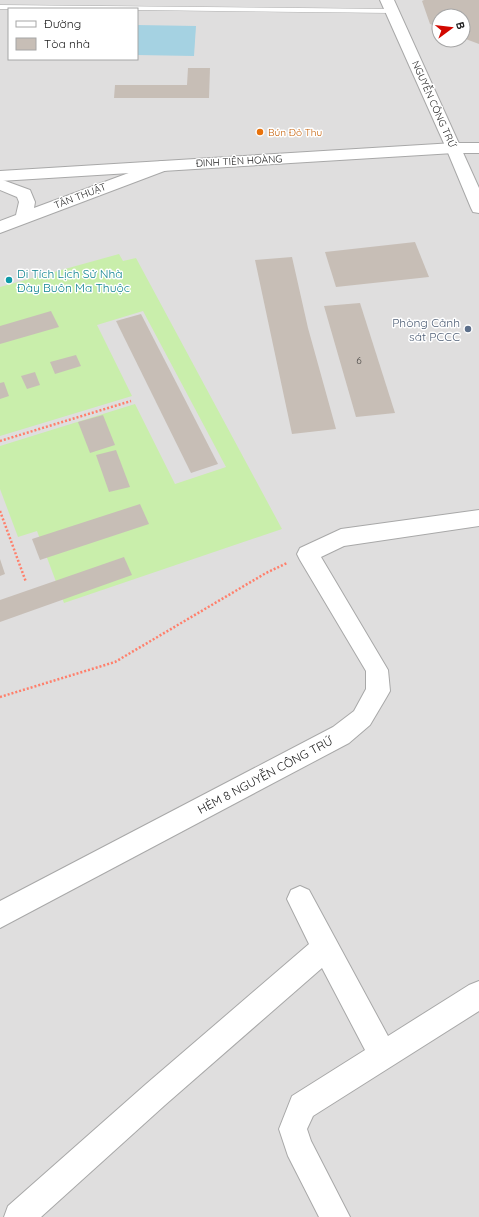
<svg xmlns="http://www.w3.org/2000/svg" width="479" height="1217" viewBox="0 0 479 1217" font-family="Quicksand,sans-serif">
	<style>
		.residential { fill: #dfdede; fill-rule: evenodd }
		.grass { fill: #c9eeab }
		.water { fill: #a5d2e2 }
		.building { fill: #c7beb6 }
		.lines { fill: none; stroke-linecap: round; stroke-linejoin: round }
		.service-casing { stroke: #a8a8a8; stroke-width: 1 }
		.minor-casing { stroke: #a8a8a8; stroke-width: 2 }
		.tertiary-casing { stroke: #a8a8a8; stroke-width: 2 }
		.path { stroke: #ff7f6b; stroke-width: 2.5; stroke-dasharray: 2 2; stroke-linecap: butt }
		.service { fill: #fff; fill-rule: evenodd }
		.minor { fill: #fff; fill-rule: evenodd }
		.tertiary { fill: #fff; fill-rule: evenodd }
		.food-dot { fill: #e8710a; stroke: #fff; stroke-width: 1.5 }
		.culture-dot { fill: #0f9aa8; stroke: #fff; stroke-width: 1.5 }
		.service-dot { fill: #5c6f8a; stroke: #fff; stroke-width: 1.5 }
		.labels { text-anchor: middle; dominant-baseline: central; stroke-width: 3; stroke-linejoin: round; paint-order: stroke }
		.far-street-label { font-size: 10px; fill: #212121; stroke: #fff }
		.far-food-label { font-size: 10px; fill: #c56008; stroke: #fff; text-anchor: start }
		.number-label { font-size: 10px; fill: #4a4846 }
		.culture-label { font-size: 12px; fill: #0d838f; stroke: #fff; text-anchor: start }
		.service-label { font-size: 12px; fill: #4e5e75; stroke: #fff; text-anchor: end }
		.street-label { font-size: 12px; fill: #212121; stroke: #fff }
	</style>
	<rect width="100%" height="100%" fill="#f2eee7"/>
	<!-- residential -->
	<path class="residential" d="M0 0H479V1217H0ZM9 9H137V59H9ZM439 16H463V40H439Z"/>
	<!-- grass -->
	<path class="grass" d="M119 254 123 261 136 258 282 529 64 603 37 531 18 537 0 489V446L135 404 175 484 226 467 143 311 97 325 132 396 0 436V287Z"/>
	<!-- water -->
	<path class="water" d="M137 25 196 26 194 56 137 55Z"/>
	<!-- building -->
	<g class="building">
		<path d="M424 0H479V44L463 38V16H439V27L430 24 422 1Z"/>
		<path d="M188 68H210L209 98H114L115 85H187Z"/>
		<path d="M415 242 429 277 336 287 325 252Z"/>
		<path d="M292 257 308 328 336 429 292 434 255 260Z"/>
		<path d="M360 303 395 413 356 417 324 306Z"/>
		<path d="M51 311 59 327 0 344V326Z"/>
		<path d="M141 314 218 464 191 473 116 321Z"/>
		<path d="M76 355 81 366 55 374 50 362Z"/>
		<path d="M35 372 40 385 27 389 21 376Z"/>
		<path d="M4 382 9 396 0 399V383Z"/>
		<path d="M103 415 115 445 90 453 78 422Z"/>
		<path d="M116 450 130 487 109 492 96 455Z"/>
		<path d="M140 504 149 524 40 560 32 539Z"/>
		<path d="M124 557 132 575 0 622V600Z"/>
		<path d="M0 559 5 574 0 576Z"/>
	</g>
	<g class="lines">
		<!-- service casing -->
		<g class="service-casing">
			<path id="service" d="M0 5 392 9 396 11 392 13 137 10V9H0Z"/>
		</g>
		<!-- minor casing -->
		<g class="minor-casing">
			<g id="minor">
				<path d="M380 0H394L479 188V213L473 212 471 208 446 148Z"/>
				<path d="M161 161 167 162 169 166 167 170 0 233V221L16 215 19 202 17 197 0 190V179L30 190 35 202 34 208Z"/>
				<path d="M479 510V526L344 546 321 557 388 670 390 691 386 698 370 725 349 743 0 928V901L333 727 354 711 366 689V671L300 560 297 554 300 548 341 529Z"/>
				<path d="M300 886 309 890 388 1036 469 985 479 981V1011L313 1116 307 1129 311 1141 350 1217H319L288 1156 279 1129 292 1096 365 1050 322 968 165 1105 41 1217H4L8 1206 145 1085 309 944 287 899 291 890Z"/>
			</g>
		</g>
		<!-- tertiary casing -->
		<g class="tertiary-casing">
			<path id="tertiary" d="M454 143H479V153H454L0 181V171Z"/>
		</g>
		<!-- path -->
		<g class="path">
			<path d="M0 441 131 401"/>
			<path d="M0 511 26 582"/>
			<path d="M0 697 115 662 266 573 287 563"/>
		</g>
		<!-- service -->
		<use href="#service" class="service"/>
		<!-- minor -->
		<use href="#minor" class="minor"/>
		<!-- tertiary -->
		<use href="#tertiary" class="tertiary"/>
	</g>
	<!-- markers -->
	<circle class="food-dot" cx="260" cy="132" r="4"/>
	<circle class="culture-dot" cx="9" cy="280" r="4"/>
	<circle class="service-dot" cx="468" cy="329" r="4"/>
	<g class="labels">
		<!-- far-street labels -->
		<g class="far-street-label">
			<text transform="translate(434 104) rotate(66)">NGUYỄN CÔNG TRỨ</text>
			<text transform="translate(239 161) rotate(-3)">ĐINH TIÊN HOÀNG</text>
			<text transform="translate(80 196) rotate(-21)">TÂN THUẬT</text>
		</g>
		<!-- far-food labels -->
		<g class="far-food-label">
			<text x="268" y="132">Bún Đỏ Thu</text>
		</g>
		<!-- number labels -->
		<g class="number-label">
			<text x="359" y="360">6</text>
		</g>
		<!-- culture labels -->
		<g class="culture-label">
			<text x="17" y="273">Di Tích Lịch Sử Nhà<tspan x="17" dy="14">Đày Buôn Ma Thuộc</tspan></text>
		</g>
		<!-- service labels -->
		<g class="service-label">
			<text x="460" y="322">Phòng Cảnh<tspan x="460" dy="14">sát PCCC</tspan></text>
		</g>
		<!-- street labels -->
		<g class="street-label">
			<text transform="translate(265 775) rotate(-28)">HẺM 8 NGUYỄN CÔNG TRỨ</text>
		</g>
	</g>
	<!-- legend -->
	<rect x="8" y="8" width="130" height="52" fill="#ffffff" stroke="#a6a6a6"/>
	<rect x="16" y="21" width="20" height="6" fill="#ffffff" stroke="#a6a6a6"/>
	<text x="44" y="28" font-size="12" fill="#212121">Đường</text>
	<rect x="16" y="38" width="20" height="12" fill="#c7beb6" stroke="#a6a6a6"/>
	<text x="44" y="48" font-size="12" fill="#212121">Tòa nhà</text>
	<!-- north arrow -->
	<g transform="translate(451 28) rotate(75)"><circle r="19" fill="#ffffff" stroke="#a6a6a6"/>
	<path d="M0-3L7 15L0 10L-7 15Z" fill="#d20800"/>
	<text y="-6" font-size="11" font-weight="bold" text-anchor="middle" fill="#212121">B</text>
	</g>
</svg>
